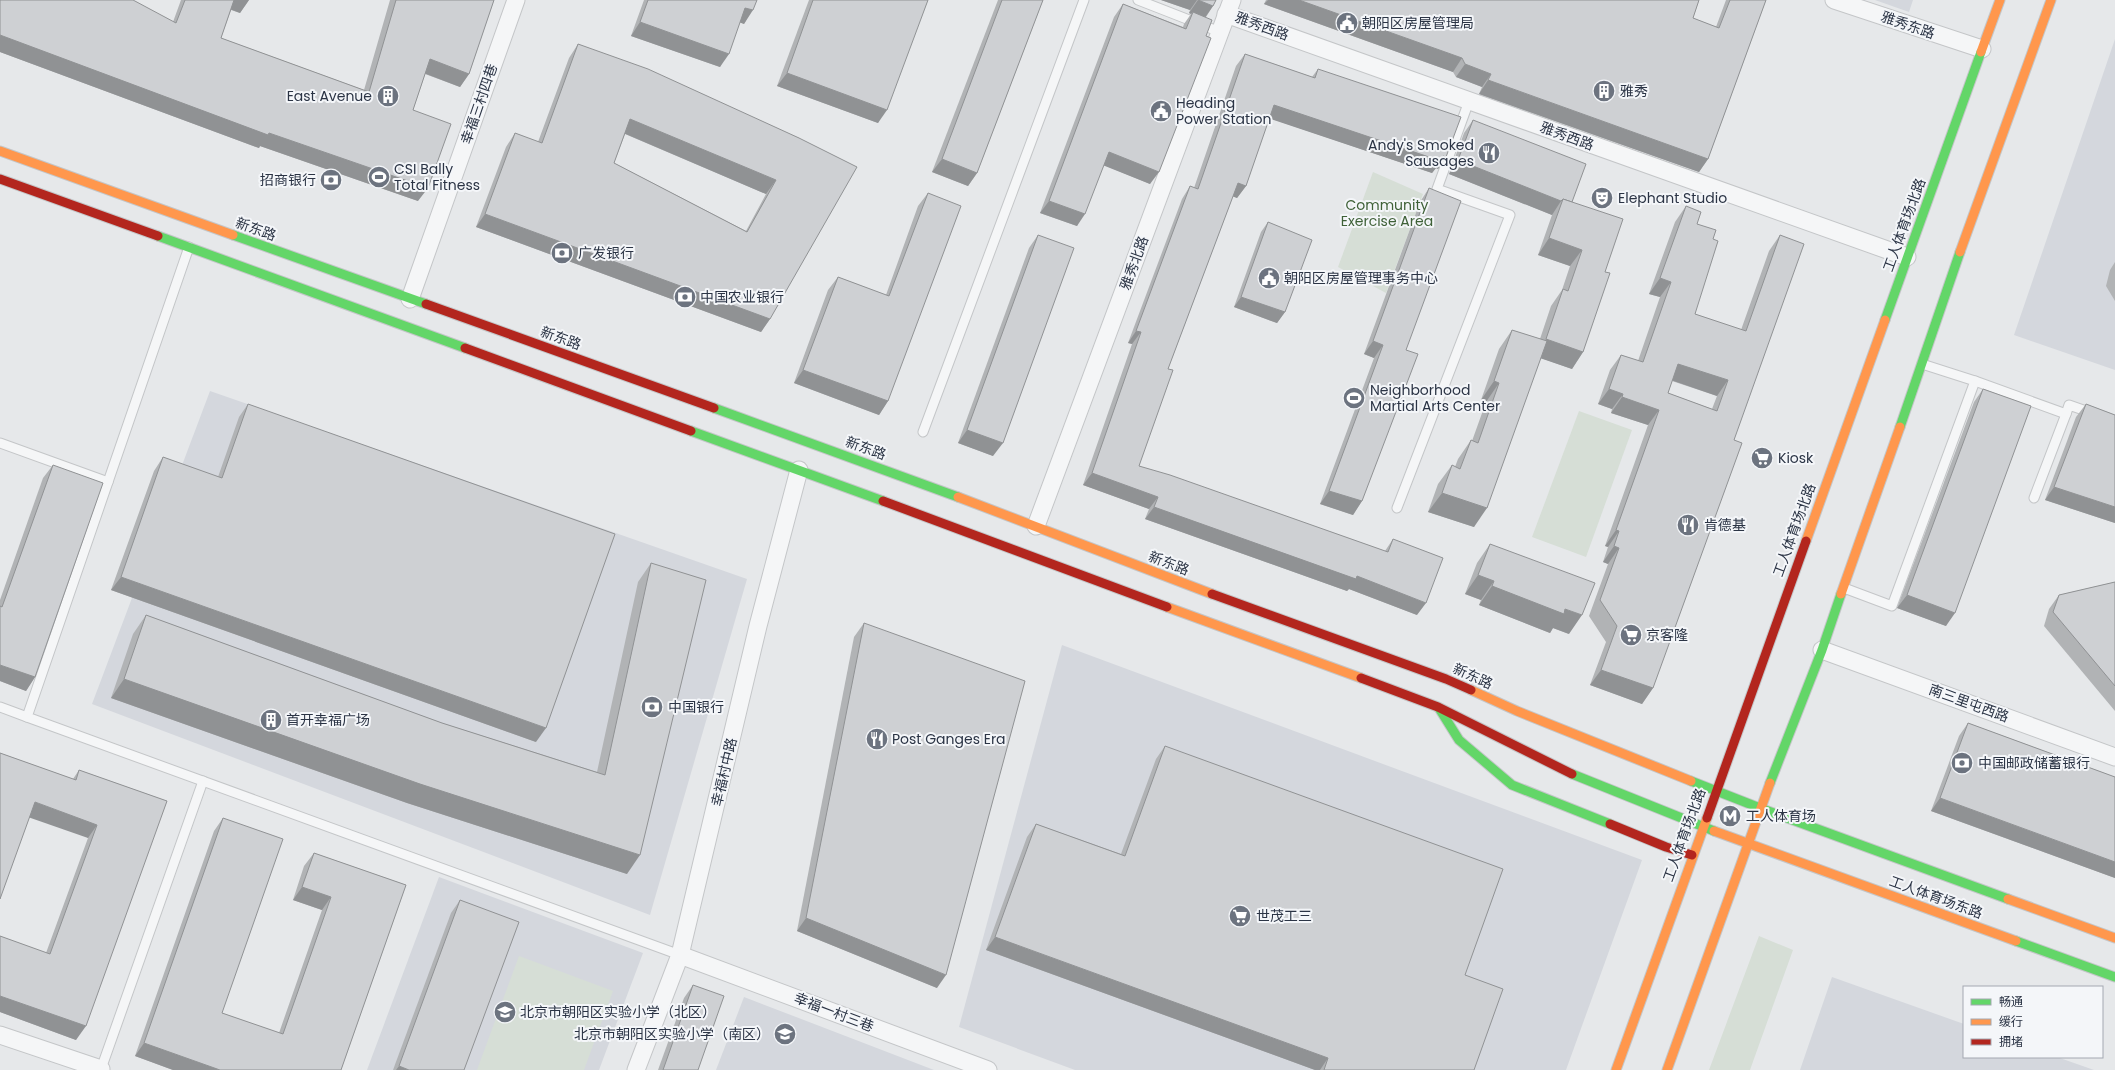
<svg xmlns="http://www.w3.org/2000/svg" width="2115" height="1070" viewBox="0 0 2115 1070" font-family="Poppins,'Noto Sans SC',sans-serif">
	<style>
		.built { fill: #d4d7dd }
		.green { fill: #d6ded6 }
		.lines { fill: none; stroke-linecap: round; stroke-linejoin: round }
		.lane-casing { stroke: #c4c6c8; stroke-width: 11 }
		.street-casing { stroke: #c4c6c8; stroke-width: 19 }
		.fast-casing { stroke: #c4c6c8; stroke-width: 11 }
		.slow-casing { stroke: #c4c6c8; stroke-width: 11 }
		.jam-casing { stroke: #c4c6c8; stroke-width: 11 }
		.lane { stroke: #f5f6f7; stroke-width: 9 }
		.street { stroke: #f5f6f7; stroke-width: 17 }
		.fast { stroke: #63d668; stroke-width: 9 }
		.slow { stroke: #ff974d; stroke-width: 9 }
		.jam { stroke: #b3261e; stroke-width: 9 }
		.wall { fill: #b1b3b5; fill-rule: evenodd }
		.shaded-wall { fill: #909294 }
		.building { fill: #ced0d3; stroke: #909294; fill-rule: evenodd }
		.labels { text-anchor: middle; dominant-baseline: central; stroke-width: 4; stroke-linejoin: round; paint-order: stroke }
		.poi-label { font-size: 14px; fill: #2b3445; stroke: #f4f6f9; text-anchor: start }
		.street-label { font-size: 14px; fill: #2b3445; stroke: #f4f6f9 }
		.park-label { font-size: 14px; fill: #3f6138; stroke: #f4f6f9 }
	</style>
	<rect width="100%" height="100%" fill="#e6e8ea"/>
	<!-- built -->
	<g class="built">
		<path d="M1875 0H1913L1909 12Z"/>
		<path d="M2115 39V370L2014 335Z"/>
		<path d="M210 391 747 579 650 915 92 704Z"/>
		<path d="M1062 645 1642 860 1566 1070H1075L959 1027Z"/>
		<path d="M439 877 643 953 599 1070H367Z"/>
		<path d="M1832 977 1964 1024V1057H2057L2094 1070H1800Z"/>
		<path d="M744 997 934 1070H716Z"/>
	</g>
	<!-- green -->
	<g class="green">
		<path d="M1373 172 1423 194 1386 293 1338 267Z"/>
		<path d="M1579 411 1632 430 1586 557 1532 537Z"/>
		<path d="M1759 936 1793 950 1750 1070H1709Z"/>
		<path d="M519 956 613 991 584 1070H477Z"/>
	</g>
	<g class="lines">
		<!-- lane casing -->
		<g class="lane-casing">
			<g id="lane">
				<path d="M1138 0 1220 32"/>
				<path d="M189 247 27 717 680 955"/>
				<path d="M1975 381 2066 414 2034 498"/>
				<path d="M2066 414 2069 405 2115 421"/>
				<path d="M923 432 1084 0"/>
				<path d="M0 443 108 482"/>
				<path d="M1397 508 1510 215 1437 189 1469 101"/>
				<path d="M1844 588 1892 606 1975 381 1922 364"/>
				<path d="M0 707 27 717"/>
				<path d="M104 1070 101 1069 203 781"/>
			</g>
		</g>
		<!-- street casing -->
		<g class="street-casing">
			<g id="street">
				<path d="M1834 0 1982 49"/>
				<path d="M1226 14 1907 257"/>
				<path d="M410 299 516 0"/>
				<path d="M1036 526 1232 0"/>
				<path d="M1822 650 2115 757"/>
				<path d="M680 955 988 1070"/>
				<path d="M0 1035 101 1069"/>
				<path d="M636 1070 680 955 758 626 799 470"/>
			</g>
		</g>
		<!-- fast casing -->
		<g class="fast-casing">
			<g id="fast">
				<path d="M233 235 426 304"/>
				<path d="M158 236 465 348"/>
				<path d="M1885 320 1981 52"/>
				<path d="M714 408 958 497"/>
				<path d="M1900 427 1960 252"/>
				<path d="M691 431 883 501"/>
				<path d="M1439 708 1459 740 1512 785 1610 824"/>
				<path d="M1572 774 1714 831"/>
				<path d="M1691 781 1760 808 2008 899"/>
				<path d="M1770 783 1822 650 1841 594"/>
				<path d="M2016 941 2115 977"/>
			</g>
		</g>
		<!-- slow casing -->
		<g class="slow-casing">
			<g id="slow">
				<path d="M1981 52 2000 0"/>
				<path d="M0 151 233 235"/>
				<path d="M1960 252 2051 0"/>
				<path d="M958 497 1212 594"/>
				<path d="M1806 541 1885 320"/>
				<path d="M1841 594 1900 427"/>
				<path d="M1167 607 1361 678"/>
				<path d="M1471 690 1517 711 1691 781"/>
				<path d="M1714 831 2016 941"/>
				<path d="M2008 899 2115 938"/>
				<path d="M1616 1070 1707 818"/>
				<path d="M1667 1070 1770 783"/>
			</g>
		</g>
		<!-- jam casing -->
		<g class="jam-casing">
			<g id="jam">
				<path d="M0 179 158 236"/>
				<path d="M426 304 714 408"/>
				<path d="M465 348 691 431"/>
				<path d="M883 501 1167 607"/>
				<path d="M1212 594 1446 679 1471 690"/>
				<path d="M1361 678 1438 707 1572 774"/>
				<path d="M1707 818 1806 541"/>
				<path d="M1610 824 1666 847 1692 855"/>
			</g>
		</g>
		<!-- lane -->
		<use href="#lane" class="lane"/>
		<!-- street -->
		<use href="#street" class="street"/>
		<!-- fast -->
		<use href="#fast" class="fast"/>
		<!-- slow -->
		<use href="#slow" class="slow"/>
		<!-- jam -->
		<use href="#jam" class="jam"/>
	</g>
	<!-- wall -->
	<g class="wall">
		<path d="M0 0 173 22 181 0H249L240 13 231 10 221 38 364 90 390 0H494L469 74 460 87 425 74 413 110 418 201 260 146 259 148 0 52Z"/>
		<path d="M644 0H757L744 24 740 22 720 67 631 36Z"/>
		<path d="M809 0H928L878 123 777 86Z"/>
		<path d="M998 0H1043L977 173 968 186 932 172Z"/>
		<path d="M1161 0H1216L1213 6 1206 17 1150 184 1104 165 1077 226 1040 213 1114 17 1123 4 1183 27 1184 24 1191 14 1189 13 1190 10Z"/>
		<path d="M1266 0H1699L1693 18 1716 27 1726 0H1766L1708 159 1699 172 1479 94 1482 87 1456 77 1453 72 1264 4Z"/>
		<path d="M578 44 799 138 770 319 761 332 476 227 506 147 515 133 538 142 569 58ZM625 134 766 194 746 231 614 163Z"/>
		<path d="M1245 54 1312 77 1318 69 1446 157 1438 169 1436 168 1432 173 1269 118 1246 186 1237 198 1233 196 1168 369 1139 466 1385 551 1393 539 1417 615 1349 589 1347 591 1145 519 1149 509 1083 485 1132 344 1128 343 1182 199 1190 186 1194 188 1236 66Z"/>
		<path d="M1473 120 1572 202 1605 272 1583 352 1572 369 1541 358 1474 527 1428 512 1438 484 1452 465 1455 467 1458 459 1471 440 1472 441 1486 402 1481 400 1499 349 1512 330 1540 339 1551 306 1562 290 1570 266 1538 255 1552 215 1449 174 1464 133Z"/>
		<path d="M1429 188 1406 350 1362 501 1353 515 1320 504 1374 358 1364 354 1420 202Z"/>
		<path d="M928 193 888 401 879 415 794 383 828 290 838 277 886 295 918 206Z"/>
		<path d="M1686 206 1697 224 1713 239 1695 314 1741 330 1769 251 1780 235 1734 440 1653 688 1642 704 1590 685 1606 642 1589 616 1608 564 1603 562 1608 547 1605 546 1648 425 1611 413 1612 409 1598 404 1610 370 1621 355 1638 361 1660 297 1649 294 1675 222ZM1672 381 1717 396 1712 409 1668 393Z"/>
		<path d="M1268 222 1285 312 1277 323 1234 307 1261 232Z"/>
		<path d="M1038 235 993 456 958 443 1029 248Z"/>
		<path d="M2115 262V301L2106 286 2110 270Z"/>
		<path d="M1983 389 1946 626 1897 608 1974 402Z"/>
		<path d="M248 404 536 742 111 590 154 471 163 457 218 477 239 417Z"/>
		<path d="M2086 404 2115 415V523L2045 500 2076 417Z"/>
		<path d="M53 465 35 677 26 691 0 681V600L43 478Z"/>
		<path d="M1490 544 1569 634 1553 628 1550 633 1479 605 1481 600 1465 594 1477 563Z"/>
		<path d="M651 563 627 874 407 803 111 698 133 634 146 615 442 723 597 772 638 582Z"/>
		<path d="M2115 582V711L2044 626 2049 609 2059 595Z"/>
		<path d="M864 623 937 988 797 931 854 637Z"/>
		<path d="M1968 723 2115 777V878L1931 811 1959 736Z"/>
		<path d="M1165 746 1465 975 1474 1070H1315L986 950 1027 837 1036 824 1121 854 1156 759Z"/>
		<path d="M0 753 73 779 79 770 167 801 76 1040 0 1012V936L46 953 88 838Z"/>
		<path d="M223 818 222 1013 279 1033 322 910 293 900 304 866 314 853 406 885 341 1070H173L135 1056 214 831Z"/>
		<path d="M460 900 464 1070H393L451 913Z"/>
		<path d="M693 985 698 1070H658L684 998Z"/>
	</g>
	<!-- shaded-wall -->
	<g class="shaded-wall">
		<path d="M232 0H249L240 13 227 8Z"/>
		<path d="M1161 0H1197L1190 10Z"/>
		<path d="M1198 0 1213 6 1204 19 1193 12 1191 14 1189 13Z"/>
		<path d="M1268 0H1299L1462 58 1453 72 1264 4Z"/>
		<path d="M745 8 753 10 744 24 736 21Z"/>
		<path d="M640 22 729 54 720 67 631 36Z"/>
		<path d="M0 35 269 133 428 188 418 201 260 146 259 148 0 52Z"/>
		<path d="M430 59 469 74 460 87 421 72Z"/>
		<path d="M1465 64 1491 74 1482 87 1456 77Z"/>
		<path d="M787 73 887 110 878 123 777 86Z"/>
		<path d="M1488 80 1708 159 1699 172 1479 94Z"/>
		<path d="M1274 105 1443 156 1446 157 1438 169 1436 168 1432 173 1265 117Z"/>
		<path d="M630 119 776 180 766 194 621 132Z"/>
		<path d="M1109 152 1159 172 1150 184 1100 164Z"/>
		<path d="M942 159 977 173 968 186 932 172Z"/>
		<path d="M1458 160 1561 201 1552 215 1449 174Z"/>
		<path d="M1238 183 1246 186 1237 198 1229 195Z"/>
		<path d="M1049 201 1085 214 1077 226 1040 213Z"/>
		<path d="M485 214 770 319 761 332 476 227Z"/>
		<path d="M1549 238 1582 250 1570 266 1538 255Z"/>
		<path d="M1660 278 1671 282 1660 297 1649 294Z"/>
		<path d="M1241 297 1285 312 1277 323 1234 307Z"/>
		<path d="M1136 331 1141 332 1132 344 1128 343Z"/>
		<path d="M1546 339 1583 352 1572 369 1534 356Z"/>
		<path d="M1373 341 1383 345 1374 358 1364 354Z"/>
		<path d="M1678 364 1728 380 1717 396 1668 379Z"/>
		<path d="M803 370 888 401 879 415 794 383Z"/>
		<path d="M1494 381 1499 383 1486 402 1481 400Z"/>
		<path d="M1609 389 1623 394 1612 409 1598 404Z"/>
		<path d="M1622 397 1659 410 1648 425 1611 413Z"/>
		<path d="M967 430 1003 443 993 456 958 443Z"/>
		<path d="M1092 473 1158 497 1149 509 1083 485Z"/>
		<path d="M2054 487 2115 507V523L2045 500Z"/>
		<path d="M1329 491 1362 501 1353 515 1320 504Z"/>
		<path d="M1442 493 1487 508 1474 527 1428 512Z"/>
		<path d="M1154 507 1357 576 1426 603 1417 615 1349 589 1347 591 1145 519Z"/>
		<path d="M1616 530 1619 531 1608 547 1605 546Z"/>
		<path d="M1614 546 1619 548 1608 564 1603 562Z"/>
		<path d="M1478 575 1494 581 1481 600 1465 594Z"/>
		<path d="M121 577 546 728 536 742 111 590Z"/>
		<path d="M1492 586 1565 609 1582 615 1569 634 1553 628 1550 633 1479 605Z"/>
		<path d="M1907 595 1955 613 1946 626 1897 608Z"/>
		<path d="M0 665 35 677 26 691 0 681Z"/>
		<path d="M1601 670 1653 688 1642 704 1590 685Z"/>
		<path d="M124 679 640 855 627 874 407 803 111 698Z"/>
		<path d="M1940 798 2115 862V878L1931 811Z"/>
		<path d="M35 802 97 825 88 838 25 816Z"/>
		<path d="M302 887 331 897 322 910 293 900Z"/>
		<path d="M806 918 946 975 937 988 797 931Z"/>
		<path d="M995 937 1328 1058 1320 1070H1315L986 950Z"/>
		<path d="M0 996 86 1026 76 1040 0 1012Z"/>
		<path d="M144 1043 220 1070H173L135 1056Z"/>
		<path d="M399 1066 409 1070H396Z"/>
	</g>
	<!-- building -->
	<g class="building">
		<path d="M0 0H133L176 23 185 0H234L221 38 369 92 396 0H494L469 74 430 59 413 110 451 124 428 188 269 133 268 135 0 35Z"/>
		<path d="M648 0H757L753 10 745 8 729 54 640 22Z"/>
		<path d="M813 0H928L887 110 787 73Z"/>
		<path d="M1002 0H1043L977 173 942 159Z"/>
		<path d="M1198 0H1216L1213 6Z"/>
		<path d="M1299 0H1699L1693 18 1719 28 1730 0H1766L1708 159 1488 80 1491 74 1465 64 1462 58Z"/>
		<path d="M1123 4 1186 29 1193 12 1212 20 1206 36 1211 38 1159 172 1109 152 1085 214 1049 201Z"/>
		<path d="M578 44 648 69 799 138 857 167 770 319 485 214 515 133 542 143ZM630 119 776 180 747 232 614 163Z"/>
		<path d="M1245 54 1315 78 1318 69 1461 117 1446 157 1443 156 1441 161 1274 105 1246 186 1238 183 1168 369 1173 370 1139 466 1170 475 1388 552 1393 539 1443 558 1426 603 1357 576 1356 579 1154 507 1158 497 1092 473 1141 332 1136 331 1190 186 1198 189Z"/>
		<path d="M1473 120 1586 164 1572 202 1563 199 1561 201 1458 160Z"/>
		<path d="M1429 188 1461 201 1406 350 1418 354 1362 501 1329 491 1383 345 1373 341Z"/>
		<path d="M928 193 961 206 888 401 803 370 838 277 889 296Z"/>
		<path d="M1563 199 1623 219 1605 272 1610 273 1583 352 1546 339 1563 289 1568 291 1582 250 1549 238Z"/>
		<path d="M1686 206 1701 212 1697 224 1716 230 1713 239 1718 241 1695 314 1746 331 1780 235 1804 244 1734 440 1742 443 1653 688 1601 670 1617 626 1600 600 1619 548 1614 546 1619 531 1616 530 1659 410 1622 397 1623 394 1609 389 1621 355 1643 362 1671 282 1660 278ZM1678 364 1728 380 1717 411 1668 393Z"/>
		<path d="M1268 222 1312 240 1285 312 1241 297Z"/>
		<path d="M1038 235 1074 248 1003 443 967 430Z"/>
		<path d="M1512 330 1547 341 1487 508 1442 493 1452 465 1460 469 1471 440 1478 443 1499 383 1494 381Z"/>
		<path d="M1983 389 2031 406 1955 613 1907 595Z"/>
		<path d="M248 404 615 534 546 728 121 577 163 457 222 478Z"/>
		<path d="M2086 404 2115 415V507L2054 487Z"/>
		<path d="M53 465 103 483 35 677 0 665V606L2 607Z"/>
		<path d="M1490 544 1595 583 1582 615 1565 609 1564 614 1492 586 1494 581 1478 575Z"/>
		<path d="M651 563 706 580 640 855 420 784 124 679 146 615 442 723 605 775Z"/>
		<path d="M2115 582V686L2053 612 2059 595Z"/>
		<path d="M864 623 1025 681 946 975 806 918Z"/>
		<path d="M1968 723 2115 777V862L1940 798Z"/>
		<path d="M1165 746 1503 869 1465 975 1503 989 1474 1070H1324L1328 1058 995 937 1036 824 1125 856Z"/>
		<path d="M0 753 76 780 79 770 167 801 86 1026 0 996V936L50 954 97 825 35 802 0 899Z"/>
		<path d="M223 818 283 839 222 1013 283 1034 331 897 302 887 314 853 406 885 341 1070H220L144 1043Z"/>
		<path d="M460 900 519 922 464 1070H409L399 1066Z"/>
		<path d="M693 985 724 996 698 1070H663Z"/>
	</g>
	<!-- icons -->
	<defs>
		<g id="civic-disc" transform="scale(1.15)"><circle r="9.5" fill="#6c737f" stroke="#f4f6f9"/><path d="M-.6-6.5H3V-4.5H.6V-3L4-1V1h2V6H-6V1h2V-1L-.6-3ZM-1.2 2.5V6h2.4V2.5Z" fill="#fff"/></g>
		<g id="building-disc" transform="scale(1.15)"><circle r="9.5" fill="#6c737f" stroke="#f4f6f9"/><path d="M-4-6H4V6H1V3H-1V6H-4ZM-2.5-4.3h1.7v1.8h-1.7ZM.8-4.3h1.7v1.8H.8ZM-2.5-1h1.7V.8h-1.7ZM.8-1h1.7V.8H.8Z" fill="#fff"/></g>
		<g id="restaurant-disc" transform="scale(1.15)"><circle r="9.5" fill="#6c737f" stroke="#f4f6f9"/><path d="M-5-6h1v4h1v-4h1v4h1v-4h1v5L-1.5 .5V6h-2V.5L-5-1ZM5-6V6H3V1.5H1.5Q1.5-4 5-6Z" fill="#fff"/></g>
		<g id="stadium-disc" transform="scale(1.15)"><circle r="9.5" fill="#6c737f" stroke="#f4f6f9"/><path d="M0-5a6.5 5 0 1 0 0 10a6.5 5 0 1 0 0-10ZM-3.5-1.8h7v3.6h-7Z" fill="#fff"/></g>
		<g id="bank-disc" transform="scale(1.15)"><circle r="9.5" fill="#6c737f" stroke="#f4f6f9"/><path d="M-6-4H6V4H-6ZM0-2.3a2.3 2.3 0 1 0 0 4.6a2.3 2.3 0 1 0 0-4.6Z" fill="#fff"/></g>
		<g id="theatre-disc" transform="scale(1.15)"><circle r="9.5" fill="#6c737f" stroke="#f4f6f9"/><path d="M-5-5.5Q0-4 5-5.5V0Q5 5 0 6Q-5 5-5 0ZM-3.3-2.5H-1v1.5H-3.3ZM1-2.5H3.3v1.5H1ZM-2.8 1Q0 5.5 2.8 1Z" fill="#fff"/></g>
		<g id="supermarket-disc" transform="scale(1.15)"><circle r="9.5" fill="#6c737f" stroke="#f4f6f9"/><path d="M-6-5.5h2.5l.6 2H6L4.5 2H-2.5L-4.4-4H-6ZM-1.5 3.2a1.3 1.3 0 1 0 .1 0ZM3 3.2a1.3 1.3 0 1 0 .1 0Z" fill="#fff"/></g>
		<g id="metro-disc" transform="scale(1.15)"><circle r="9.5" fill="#6c737f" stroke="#f4f6f9"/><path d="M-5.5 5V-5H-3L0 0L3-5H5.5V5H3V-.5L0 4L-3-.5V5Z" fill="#fff"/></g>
		<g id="school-disc" transform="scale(1.15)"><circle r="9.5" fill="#6c737f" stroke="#f4f6f9"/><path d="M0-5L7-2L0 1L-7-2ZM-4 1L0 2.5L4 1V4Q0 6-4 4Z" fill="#fff"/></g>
	</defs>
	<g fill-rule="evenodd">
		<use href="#civic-disc" x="1347" y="23"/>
		<use href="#building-disc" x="1604" y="91"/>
		<use href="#building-disc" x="388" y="96"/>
		<use href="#civic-disc" x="1161" y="111"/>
		<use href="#restaurant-disc" x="1489" y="153"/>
		<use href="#stadium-disc" x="379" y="177"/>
		<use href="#bank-disc" x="331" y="180"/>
		<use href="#theatre-disc" x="1602" y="198"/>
		<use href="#bank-disc" x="562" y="253"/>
		<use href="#civic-disc" x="1269" y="278"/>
		<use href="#bank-disc" x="685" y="297"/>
		<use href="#stadium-disc" x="1354" y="398"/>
		<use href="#supermarket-disc" x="1762" y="458"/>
		<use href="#restaurant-disc" x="1688" y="525"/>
		<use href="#supermarket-disc" x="1631" y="635"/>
		<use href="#bank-disc" x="652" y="707"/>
		<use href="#building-disc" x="271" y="720"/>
		<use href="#restaurant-disc" x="877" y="739"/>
		<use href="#bank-disc" x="1962" y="763"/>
		<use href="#metro-disc" x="1730" y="816"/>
		<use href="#supermarket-disc" x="1240" y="916"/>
		<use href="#school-disc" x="505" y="1012"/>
		<use href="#school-disc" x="785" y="1034"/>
	</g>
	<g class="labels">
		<!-- poi labels -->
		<g class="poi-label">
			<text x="1362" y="23">朝阳区房屋管理局</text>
			<text x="1620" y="91">雅秀</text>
			<text x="372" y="96" text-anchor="end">East Avenue</text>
			<text x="1176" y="103">Heading<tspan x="1176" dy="16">Power Station</tspan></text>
			<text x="1474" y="145" text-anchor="end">Andy's Smoked<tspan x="1474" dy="16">Sausages</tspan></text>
			<text x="394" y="169">CSI Bally<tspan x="394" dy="16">Total Fitness</tspan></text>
			<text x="316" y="180" text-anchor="end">招商银行</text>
			<text x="1618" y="198">Elephant Studio</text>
			<text x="578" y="253">广发银行</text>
			<text x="1284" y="278">朝阳区房屋管理事务中心</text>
			<text x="700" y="297">中国农业银行</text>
			<text x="1370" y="390">Neighborhood<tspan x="1370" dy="16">Martial Arts Center</tspan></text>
			<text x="1778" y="458">Kiosk</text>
			<text x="1704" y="525">肯德基</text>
			<text x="1646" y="635">京客隆</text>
			<text x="668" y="707">中国银行</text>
			<text x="286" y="720">首开幸福广场</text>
			<text x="892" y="739">Post Ganges Era</text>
			<text x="1978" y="763">中国邮政储蓄银行</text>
			<text x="1746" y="816">工人体育场</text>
			<text x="1256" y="916">世茂工三</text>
			<text x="520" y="1012">北京市朝阳区实验小学（北区）</text>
			<text x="770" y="1034" text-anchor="end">北京市朝阳区实验小学（南区）</text>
		</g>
		<!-- street labels -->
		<g class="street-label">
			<text transform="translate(1908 25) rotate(19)">雅秀东路</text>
			<text transform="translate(1262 26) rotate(20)">雅秀西路</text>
			<text transform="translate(479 104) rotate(-71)">幸福三村四巷</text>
			<text transform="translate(1567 136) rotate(20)">雅秀西路</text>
			<text transform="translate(1904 225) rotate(-70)">工人体育场北路</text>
			<text transform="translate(256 229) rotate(20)">新东路</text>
			<text transform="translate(1134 263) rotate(-70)">雅秀北路</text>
			<text transform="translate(561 338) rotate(20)">新东路</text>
			<text transform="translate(866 448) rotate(20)">新东路</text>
			<text transform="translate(1794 530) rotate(-70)">工人体育场北路</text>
			<text transform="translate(1169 563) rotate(21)">新东路</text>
			<text transform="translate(1473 676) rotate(24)">新东路</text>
			<text transform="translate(1969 703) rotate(20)">南三里屯西路</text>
			<text transform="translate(724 772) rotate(-77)">幸福村中路</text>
			<text transform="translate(1684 835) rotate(-70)">工人体育场北路</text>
			<text transform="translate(1936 897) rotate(20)">工人体育场东路</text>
			<text transform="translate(834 1012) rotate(21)">幸福一村三巷</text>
		</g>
		<!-- park labels -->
		<g class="park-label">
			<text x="1387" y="205">Community<tspan x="1387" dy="16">Exercise Area</tspan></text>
		</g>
	</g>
	<!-- legend -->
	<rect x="1963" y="986" width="140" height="72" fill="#f4f6f9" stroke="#a4a8b1"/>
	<rect x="1971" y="999" width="20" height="6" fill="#63d668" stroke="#a4a8b1"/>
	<text x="1999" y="1006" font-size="12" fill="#2b3445">畅通</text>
	<rect x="1971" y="1019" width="20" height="6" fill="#ff974d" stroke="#a4a8b1"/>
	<text x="1999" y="1026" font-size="12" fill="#2b3445">缓行</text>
	<rect x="1971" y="1039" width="20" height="6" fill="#b3261e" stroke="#a4a8b1"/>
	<text x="1999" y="1046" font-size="12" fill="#2b3445">拥堵</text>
</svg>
